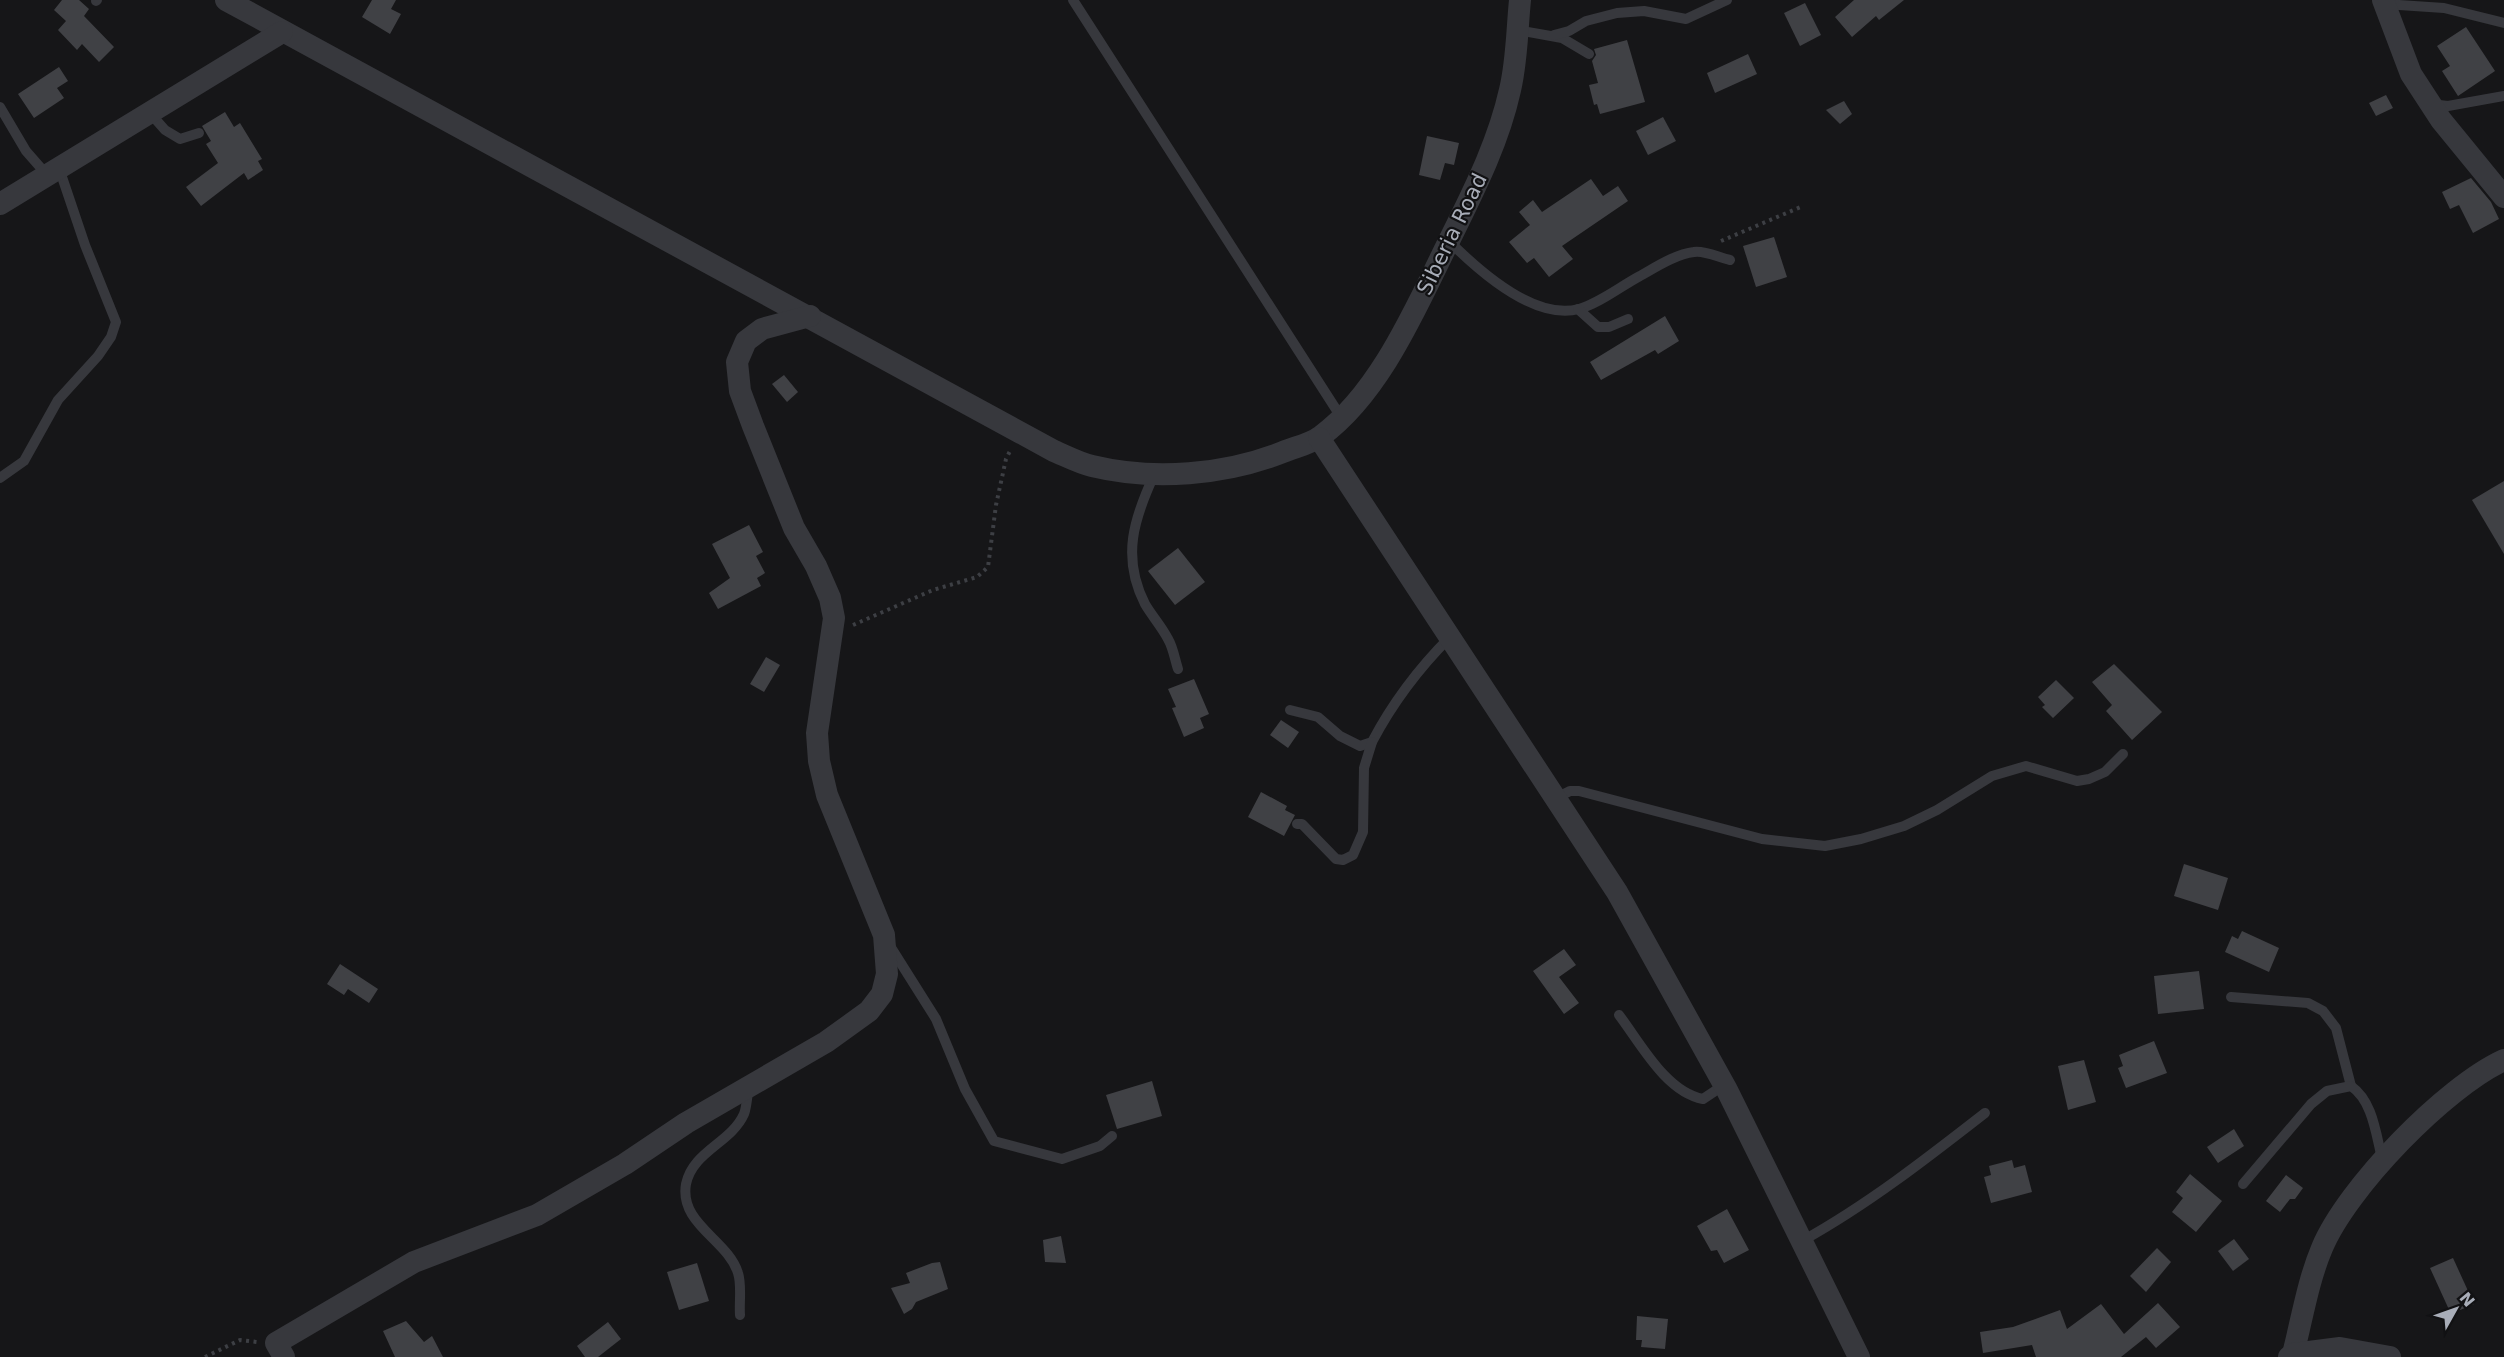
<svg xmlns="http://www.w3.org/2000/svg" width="2504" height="1357" viewBox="0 0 2504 1357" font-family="'DejaVu Sans',sans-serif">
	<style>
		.building { fill: #404145 }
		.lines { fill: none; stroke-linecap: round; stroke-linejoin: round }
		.path { stroke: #3d3f44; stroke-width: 4; stroke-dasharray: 3 4.5; stroke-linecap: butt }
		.service { stroke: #37383d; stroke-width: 10 }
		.minor { stroke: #37383d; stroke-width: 22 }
		.labels { text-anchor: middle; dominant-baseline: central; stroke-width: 4.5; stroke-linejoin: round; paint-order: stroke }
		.street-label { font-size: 21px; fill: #a8adb8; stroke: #111113 }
	</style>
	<rect width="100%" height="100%" fill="#161618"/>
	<!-- building -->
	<g class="building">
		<path d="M62 0H79L89 9 84 16 114 47 99 62 82 44 77 50 58 30 66 21 54 10Z"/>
		<path d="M372 0H396L391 9 401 14 390 34 362 17Z"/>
		<path d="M1854 0H1904L1879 20 1876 16 1852 37 1835 17Z"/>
		<path d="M1805 3 1821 35 1800 46 1784 13Z"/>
		<path d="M2466 27 2495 71 2458 96 2442 71 2450 66 2437 46Z"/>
		<path d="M1627 40 1645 102 1600 114 1597 104 1594 105 1589 85 1598 83 1592 61 1596 55 1594 49Z"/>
		<path d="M1748 54 1757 74 1715 93 1707 73Z"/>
		<path d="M59 67 68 81 57 88 64 98 34 118 18 94Z"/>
		<path d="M2386 95 2393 108 2376 116 2369 103Z"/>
		<path d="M1844 101 1852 114 1840 124 1826 110Z"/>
		<path d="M225 112 234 127 240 123 262 159 258 161 263 170 248 180 244 173 201 206 186 187 218 163 206 144 211 141 202 126Z"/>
		<path d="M1663 117 1676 141 1648 155 1636 131Z"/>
		<path d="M1427 136 1459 143 1454 165 1445 163 1440 180 1419 175Z"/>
		<path d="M2471 178 2491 202 2499 219 2473 233 2459 205 2450 209 2442 192Z"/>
		<path d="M1591 179 1603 196 1618 186 1628 201 1562 246 1573 259 1549 277 1534 258 1527 263 1509 242 1530 225 1519 212 1533 200 1542 212Z"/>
		<path d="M1774 237 1787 277 1756 287 1743 246Z"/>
		<path d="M1665 316 1679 341 1658 354 1655 350 1601 380 1590 362Z"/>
		<path d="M784 375 798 392 787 402 772 384Z"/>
		<path d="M2504 481V554L2472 500Z"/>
		<path d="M749 525 763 552 756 556 765 573 757 578 761 586 718 609 709 593 730 578 712 544Z"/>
		<path d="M1178 548 1205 582 1175 605 1148 571Z"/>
		<path d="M766 657 780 665 764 692 750 684Z"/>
		<path d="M2114 664 2162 712 2132 740 2106 711 2112 705 2092 682Z"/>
		<path d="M1194 679 1209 714 1200 718 1204 728 1184 737 1172 708 1176 707 1168 689Z"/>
		<path d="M2056 680 2074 698 2053 718 2042 707 2045 705 2038 697Z"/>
		<path d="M1281 720 1299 732 1288 748 1270 735Z"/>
		<path d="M1261 792 1287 806 1285 810 1295 815 1284 836 1248 817Z"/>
		<path d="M2184 864 2228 878 2218 910 2174 896Z"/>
		<path d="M2242 931 2279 948 2269 972 2225 952 2232 936 2238 939Z"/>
		<path d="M1564 949 1576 965 1559 977 1579 1003 1564 1014 1533 971Z"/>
		<path d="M340 964 378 989 369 1003 348 989 344 995 327 984Z"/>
		<path d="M2199 971 2204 1009 2158 1014 2154 976Z"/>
		<path d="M2154 1041 2167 1073 2126 1088 2118 1068 2123 1066 2119 1055Z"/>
		<path d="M2084 1060 2096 1102 2068 1110 2058 1066Z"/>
		<path d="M1152 1081 1162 1116 1117 1129 1106 1095Z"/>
		<path d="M2234 1129 2244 1146 2218 1163 2207 1147Z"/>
		<path d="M2012 1160 2014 1168 2025 1165 2032 1192 1991 1203 1984 1177 1991 1175 1989 1166Z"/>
		<path d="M2190 1174 2222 1201 2196 1232 2172 1212 2183 1198 2176 1192Z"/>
		<path d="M2286 1175 2303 1188 2295 1199H2290L2280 1212 2266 1201Z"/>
		<path d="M1727 1209 1749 1250 1724 1263 1717 1250 1711 1251 1697 1226Z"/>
		<path d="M1061 1236 1066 1263 1045 1262 1043 1240Z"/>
		<path d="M2234 1239 2249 1259 2233 1271 2218 1251Z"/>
		<path d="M2157 1248 2171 1262 2146 1292 2130 1276Z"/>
		<path d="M2453 1258 2474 1304 2451 1314 2430 1268Z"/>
		<path d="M940 1262 948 1289 916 1302 912 1309 904 1314 891 1288 910 1283 906 1273 932 1263Z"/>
		<path d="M697 1263 709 1301 679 1310 667 1272Z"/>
		<path d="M2158 1303 2180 1327 2156 1348 2146 1337 2121 1357H2036L2032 1345 1983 1353 1980 1332 2013 1327 2060 1310 2067 1329 2101 1304 2124 1334Z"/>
		<path d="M1637 1316 1668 1319 1665 1349 1641 1347 1642 1340H1636Z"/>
		<path d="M406 1321 424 1342 432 1336 443 1357H395L383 1331Z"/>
		<path d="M608 1322 621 1339 598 1357H585L577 1346Z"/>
	</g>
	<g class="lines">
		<!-- path -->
		<g class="path">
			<path d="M1721 241 1803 206"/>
			<path d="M853 625 933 590 977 577 988 567 996 505 1006 459 1011 449"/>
			<path d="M205 1357 240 1340 257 1342"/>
		</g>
		<!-- service -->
		<g class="service">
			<path d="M1073 0 1341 417"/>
			<path d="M96 1 97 0"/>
			<path d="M2384 4 2444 8 2504 23"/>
			<path d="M1517 30 1562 38 1589 54"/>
			<path d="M1554 35 1569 31 1586 21 1617 13 1644 11 1686 19 1727 0"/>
			<path d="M2430 104 2448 106 2504 96"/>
			<path d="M0 107 26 151 47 175"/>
			<path d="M150 113 165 130 180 139 199 133"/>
			<path d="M1449 241C1478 270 1534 321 1579 309 1600 303 1621 286 1640 276 1656 267 1676 254 1694 252 1704 250 1720 258 1730 260"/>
			<path d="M1578 309 1598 327H1609L1628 319"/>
			<path d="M1155 473C1134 518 1121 557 1145 604 1152 616 1162 627 1168 639 1173 647 1175 660 1178 669"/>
			<path d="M0 478 24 461 58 400 98 356 111 337 116 322 85 245 59 168"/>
			<path d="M1290 710 1318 717 1340 736 1360 746 1372 742C1393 702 1418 669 1450 637"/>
			<path d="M1556 798 1570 791H1579L1762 839 1825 846 1861 839 1904 826 1937 810 1992 776 2026 766 2077 781 2089 779 2105 772 2123 754"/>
			<path d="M1297 824H1302L1336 859 1343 860 1353 855 1363 832 1364 768 1372 742"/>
			<path d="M890 946 936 1019 965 1089 994 1141 1062 1159 1100 1146 1112 1136"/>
			<path d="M2231 997 2308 1003 2323 1011 2336 1028 2351 1086"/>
			<path d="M1619 1015C1641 1044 1666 1092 1703 1099L1724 1085"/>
			<path d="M2243 1184 2311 1104 2327 1091 2351 1086C2374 1102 2376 1137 2383 1162"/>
			<path d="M1802 1241C1867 1205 1926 1159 1985 1113"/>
			<path d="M740 1315C739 1302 742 1285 738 1273 728 1240 679 1224 686 1184 693 1151 731 1143 744 1114 747 1106 747 1095 749 1087"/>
		</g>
		<!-- minor -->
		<g class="minor">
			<path d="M226 0 1054 451C1066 456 1079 463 1092 466 1154 481 1225 475 1283 452 1295 447 1311 444 1321 436 1381 392 1417 305 1449 241 1473 192 1498 144 1510 90 1517 61 1517 30 1520 0"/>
			<path d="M2383 0 2411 74 2441 120 2504 197"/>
			<path d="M0 204 282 32"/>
			<path d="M1319 438 1617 892 1727 1090 1859 1357"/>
			<path d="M2293 1354C2302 1319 2308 1281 2322 1248 2347 1188 2445 1087 2504 1060"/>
			<path d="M284 1357 276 1343 414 1262 537 1215 625 1164 686 1123 826 1042 869 1011 882 994 887 974 884 935 827 795 819 761 817 733 834 618 830 598 816 566 794 528 753 426 740 391 737 362 746 341 762 329 810 316"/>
			<path d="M2289 1357 2293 1354 2340 1348 2390 1357"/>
		</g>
	</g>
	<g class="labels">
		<!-- street labels -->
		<g class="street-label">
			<text transform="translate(1452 234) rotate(-64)">Siberia Road</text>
		</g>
	</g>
	<!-- north arrow -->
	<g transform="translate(2456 1309) rotate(50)" stroke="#111113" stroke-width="4.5" paint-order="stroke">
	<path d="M0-4.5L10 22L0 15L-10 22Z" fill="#a8adb8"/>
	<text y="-9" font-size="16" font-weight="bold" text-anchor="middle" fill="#a8adb8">N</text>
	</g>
</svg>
